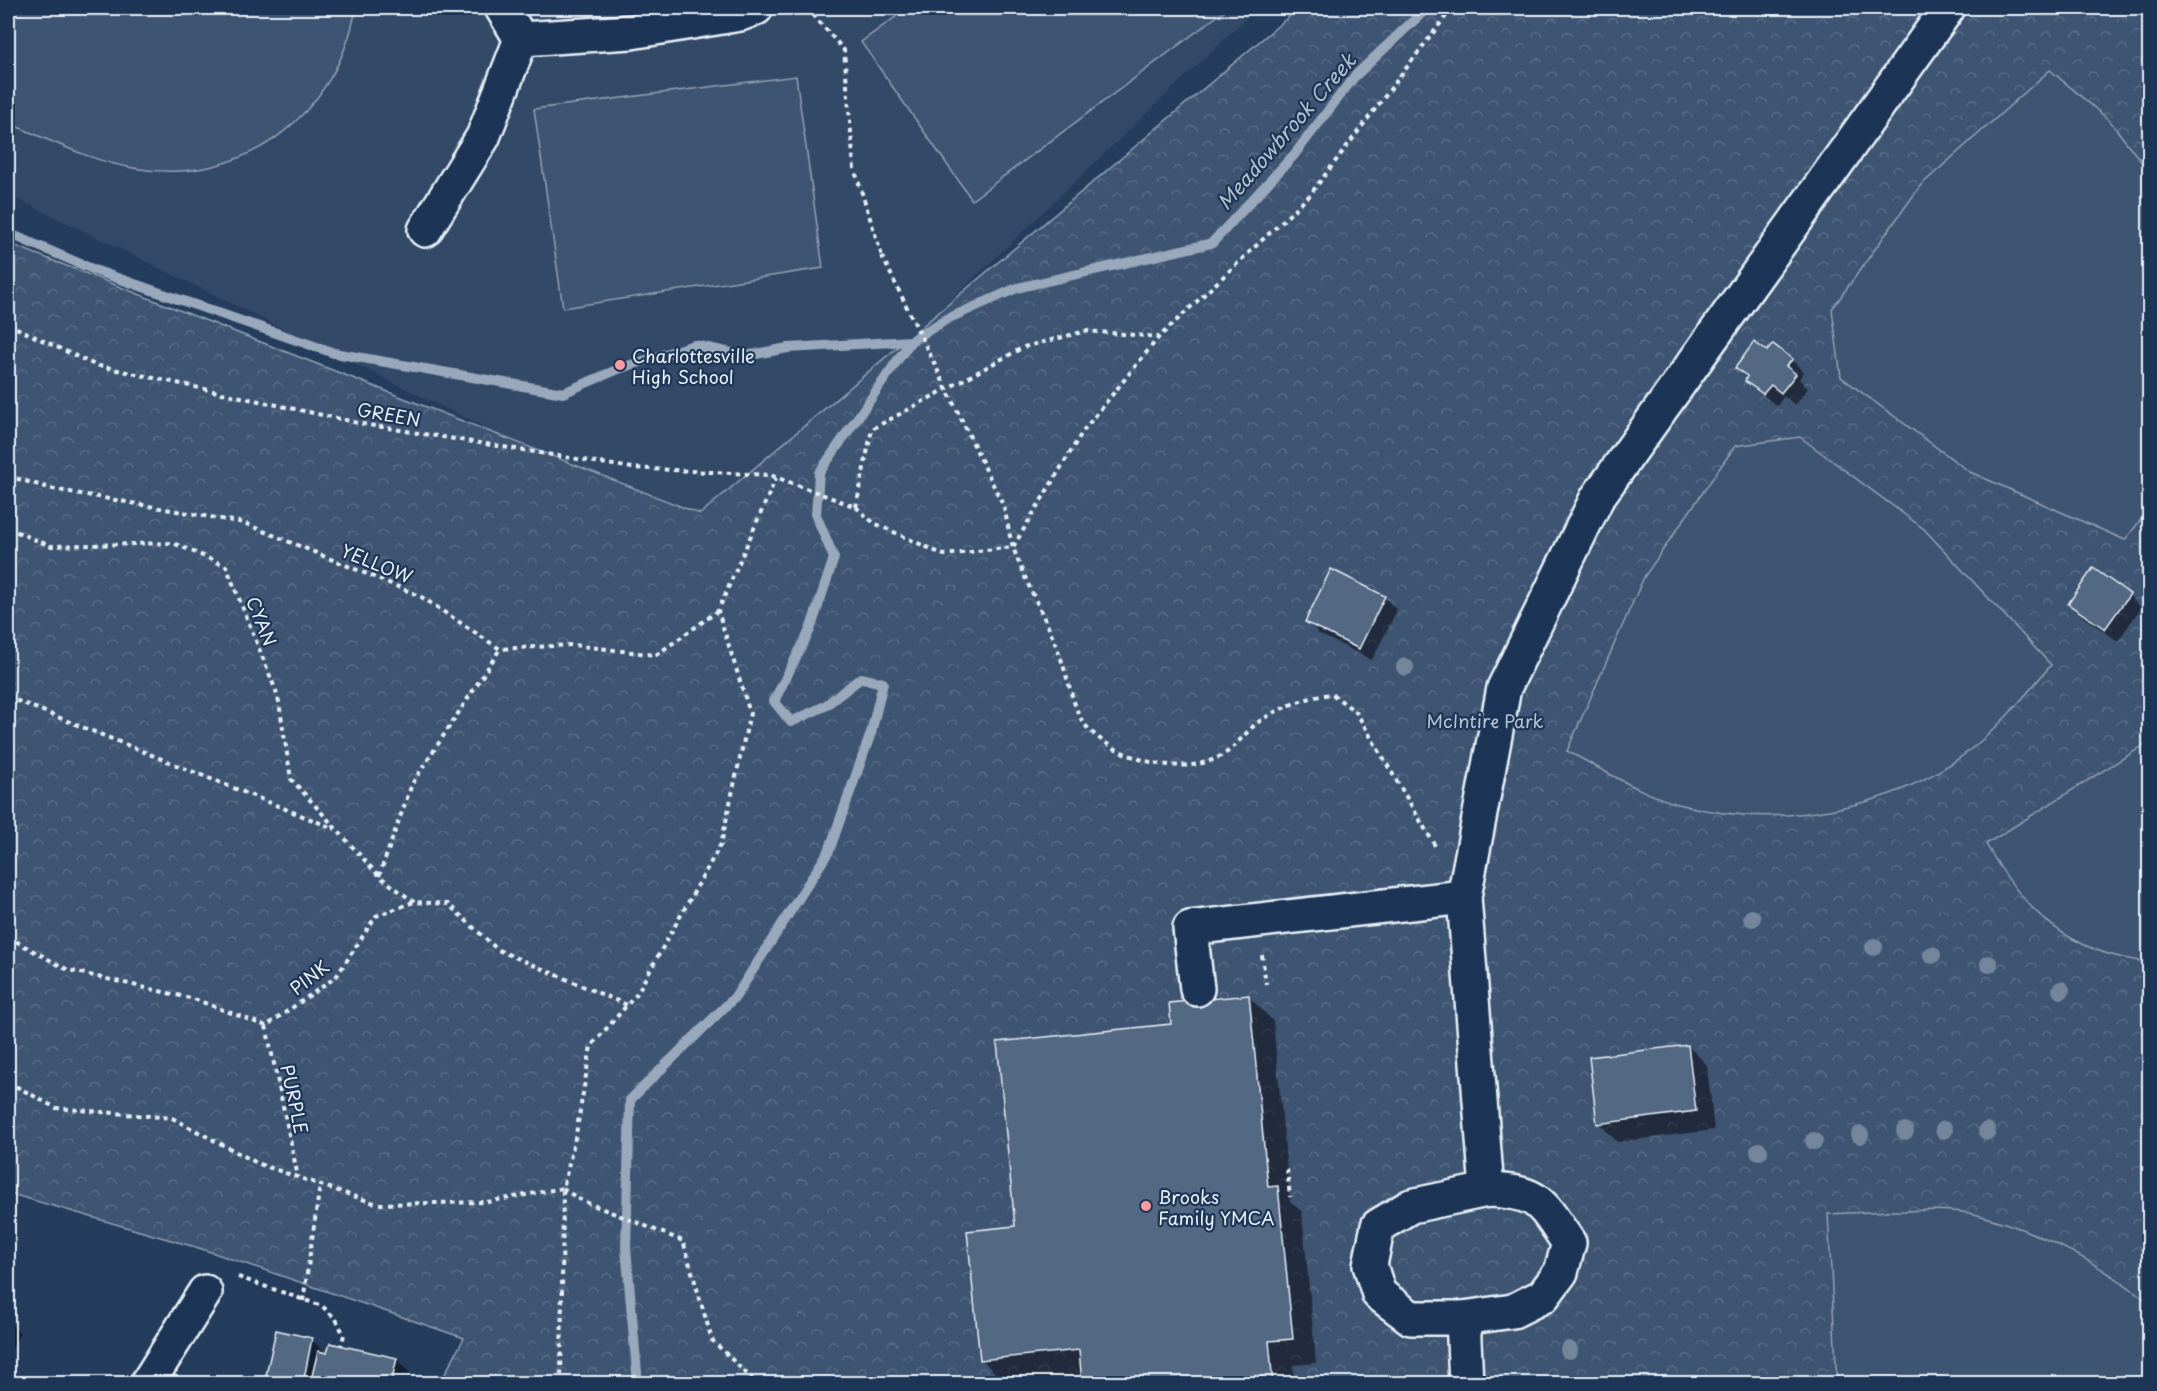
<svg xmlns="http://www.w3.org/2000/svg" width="2157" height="1391" viewBox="0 0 2157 1391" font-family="'Playpen Sans',sans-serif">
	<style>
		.built { fill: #334a68 }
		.park { fill: url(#park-crowns); stroke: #93a2b5; stroke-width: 1.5 }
		.garden { fill: #3e5472; stroke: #93a2b5; stroke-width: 1.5 }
		.shadow { fill: #0007 }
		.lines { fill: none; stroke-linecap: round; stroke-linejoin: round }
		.stream { stroke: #99a8ba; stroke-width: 10 }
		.building { fill: #536782; stroke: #e8f1f8; stroke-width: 1.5 }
		.minor-casing { stroke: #e8f1f8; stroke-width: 38 }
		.path { stroke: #e8f1f8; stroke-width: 4; stroke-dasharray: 4.5 4.5; stroke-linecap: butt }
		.minor { stroke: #1d3557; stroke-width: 33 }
		.path-bridge { stroke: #e8f1f8; stroke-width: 4; stroke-dasharray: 4.5 4.5; stroke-linecap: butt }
		.tree { fill: #74869c }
		.poi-dot { fill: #ff9aa2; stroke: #1d3557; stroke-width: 2 }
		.labels { text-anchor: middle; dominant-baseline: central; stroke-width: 4.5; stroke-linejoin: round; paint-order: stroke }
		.poi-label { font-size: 18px; fill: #e8f1f8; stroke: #1d3557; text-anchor: start }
		.street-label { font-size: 18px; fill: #e8f1f8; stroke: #1d3557 }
		.park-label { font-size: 18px; fill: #b5c2d0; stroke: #1d3557 }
		.water-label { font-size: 20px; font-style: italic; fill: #b4c1ce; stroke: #1d3557 }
	</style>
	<defs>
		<pattern id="park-crowns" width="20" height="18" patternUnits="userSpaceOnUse" patternTransform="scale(1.5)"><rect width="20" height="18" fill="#3e5472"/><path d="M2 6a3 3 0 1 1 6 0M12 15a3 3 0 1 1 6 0" fill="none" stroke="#5a6d87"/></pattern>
	</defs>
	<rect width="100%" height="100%" fill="#253d5d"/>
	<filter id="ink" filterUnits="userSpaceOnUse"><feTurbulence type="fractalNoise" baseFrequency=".0167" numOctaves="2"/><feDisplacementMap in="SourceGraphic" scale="12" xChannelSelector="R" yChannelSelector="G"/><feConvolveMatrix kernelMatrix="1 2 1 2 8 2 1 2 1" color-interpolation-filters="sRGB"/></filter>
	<g filter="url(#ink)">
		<!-- built -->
		<path class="built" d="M8 8H1257L705 535 8 194Z"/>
		<!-- park -->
		<path class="park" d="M1299 8H2149V1383H440L464 1338 202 1249 8 1193V243L700 514Z"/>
		<!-- garden -->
		<g class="garden">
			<path d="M8 8H356C337 115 243 188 133 168 90 161 48 139 8 123Z"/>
			<path d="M908 8H1228L972 200 861 42Z"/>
			<path d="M2050 70 2110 121 2149 172V509L2125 540 1970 472 1841 377 1832 309 1921 185Z"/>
			<path d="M796 76 823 268 563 308 534 109Z"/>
			<path d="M1800 437 1924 529 2051 665C2027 693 2004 722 1976 745 1899 810 1778 830 1682 805 1642 795 1604 770 1567 751L1644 577 1735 446Z"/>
			<path d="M2149 742V962C2069 954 2024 911 1986 844Z"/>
			<path d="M1891 1211C1917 1211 1949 1208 1974 1214 2035 1229 2101 1263 2149 1303V1383H1837L1828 1214Z"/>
		</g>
		<!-- shadow -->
		<g class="shadow">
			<path d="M1768 354 1792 360 1804 372 1799 379 1808 388 1795 405 1784 396 1777 406 1760 393 1737 368Z"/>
			<path d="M2129 595 2141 608 2118 641 2083 617 2070 604Z"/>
			<path d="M1384 597 1397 610 1372 660 1319 634 1307 621Z"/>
			<path d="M1248 996 1273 1021 1290 1201 1302 1212 1316 1363 1293 1365 1294 1384H1084L1083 1376 1006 1384 981 1359 1017 1227 1173 1026Z"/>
			<path d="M1688 1046 1707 1065 1714 1130 1617 1142 1599 1123Z"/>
			<path d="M8 1321 20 1333 8 1357Z"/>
			<path d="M312 1340 328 1355 396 1359 421 1384H265Z"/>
		</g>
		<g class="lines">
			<!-- stream -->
			<g class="stream">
				<path d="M8 233 97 271 334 353 563 393 621 368 694 345 745 356 788 348 911 341"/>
				<path d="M638 1384 626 1248 630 1100 736 996 829 851 871 733 883 683 861 678 825 706 791 722 774 701 810 630 834 558 816 515 819 473 911 341 947 319 1017 288 1212 243 1294 155 1354 77 1427 8"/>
			</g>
		</g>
		<!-- building -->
		<g class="building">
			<path d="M1754 342 1767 351 1773 344 1793 359 1786 366 1796 374 1781 393 1771 385 1763 394 1745 381 1747 376 1735 368Z"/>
			<path d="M2093 568 2130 594 2105 629 2068 604Z"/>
			<path d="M1331 569 1385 596 1359 649 1305 622Z"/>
			<path d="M1249 995 1268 1187 1278 1186 1293 1339 1269 1341 1273 1384H1082L1079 1350 980 1360 967 1231 1015 1226 997 1042 1171 1024 1169 1003Z"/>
			<path d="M1688 1045 1696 1111 1597 1124 1589 1057Z"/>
			<path d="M276 1330 312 1338 303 1384H264Z"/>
			<path d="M330 1343 397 1358 391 1384H310L318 1351 327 1353Z"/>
		</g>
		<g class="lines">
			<!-- minor casing -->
			<g class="minor-casing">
				<g id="minor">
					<path d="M502 8 521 39"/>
					<path d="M425 230 483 137 521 39 631 32 740 14 756 8"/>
					<path d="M1197 989 1190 928 1464 897"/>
					<path d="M1487 1190 1464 897 1504 688 1597 498 1948 8"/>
					<path d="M1487 1190C1541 1192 1540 1202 1569 1243L1561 1272 1543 1296 1513 1311 1463 1318H1411L1379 1294 1370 1265 1378 1226 1411 1206Z"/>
					<path d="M1463 1318 1466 1384"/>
					<path d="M147 1384 205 1292"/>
				</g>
			</g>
			<!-- path -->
			<g class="path">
				<path d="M807 8 844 50 854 168 882 256"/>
				<path d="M8 324 95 365 363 424 632 468 770 475 856 507 874 523 944 555 1013 547 1083 431 1159 337 1309 196 1452 8"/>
				<path d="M8 476 53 489 244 523 420 596 500 649 573 645 656 655 718 611"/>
				<path d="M856 507 872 429 1024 347 1086 331 1159 337"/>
				<path d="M1004 507C1007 520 1009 534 1013 547 1026 585 1047 619 1060 656 1067 674 1074 712 1085 725 1113 758 1179 778 1219 757 1237 748 1245 731 1260 721 1281 707 1307 697 1332 694L1356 712 1437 849"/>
				<path d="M8 528 50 546 173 543 226 566 278 696 291 779 379 876 414 902"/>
				<path d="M8 697 335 829"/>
				<path d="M379 876 412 784 500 649"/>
				<path d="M8 937 68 970 194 999 266 1026 336 977 376 916 414 902 448 904 498 950 627 1005"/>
				<path d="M1262 955 1266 984"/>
				<path d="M266 1026 298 1177"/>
				<path d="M8 1082 56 1108 172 1118 259 1164 377 1204 487 1202 563 1188 576 1134 591 1046 636 995 721 844 750 713 718 611 776 478"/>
				<path d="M1287 1169 1290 1197"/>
				<path d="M563 1188 578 1199 683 1241 712 1340 757 1384"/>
				<path d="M238 1277 322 1306 336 1319 344 1335 341 1346"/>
				<path d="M303 1301 320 1185"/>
				<path d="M561 1384 563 1189"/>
			</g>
			<!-- minor -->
			<use href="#minor" class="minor"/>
			<!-- path-bridge -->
			<path class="path-bridge" d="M882 256 1004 507"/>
		</g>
		<!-- trees -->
		<g class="tree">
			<circle cx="1405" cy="667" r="9"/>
			<circle cx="1752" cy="918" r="9"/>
			<circle cx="1874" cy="947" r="9"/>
			<circle cx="1932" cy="955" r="9"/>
			<circle cx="1989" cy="964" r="9"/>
			<circle cx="2061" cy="990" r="9"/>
			<circle cx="1944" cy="1130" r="9"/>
			<circle cx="1905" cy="1131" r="9"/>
			<circle cx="1987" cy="1131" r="9"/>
			<circle cx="1860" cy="1135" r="9"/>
			<circle cx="1814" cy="1141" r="9"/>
			<circle cx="1759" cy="1151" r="9"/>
			<circle cx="1569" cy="1350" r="9"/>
		</g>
	</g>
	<!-- markers -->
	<g class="poi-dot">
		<circle cx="620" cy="365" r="6"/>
		<circle cx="1146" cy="1206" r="6"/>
	</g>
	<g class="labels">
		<!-- poi labels -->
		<g class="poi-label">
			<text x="632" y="355">Charlottesville<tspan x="632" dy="21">High School</tspan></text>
			<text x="1158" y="1196">Brooks<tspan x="1158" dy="21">Family YMCA</tspan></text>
		</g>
		<!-- street labels -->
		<g class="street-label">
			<text transform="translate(389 414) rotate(10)">GREEN</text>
			<text transform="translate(377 563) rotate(22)">YELLOW</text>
			<text transform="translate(262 621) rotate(68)">CYAN</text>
			<text transform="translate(309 977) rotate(-38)">PINK</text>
			<text transform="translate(295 1099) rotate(78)">PURPLE</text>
		</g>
		<!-- park labels -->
		<g class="park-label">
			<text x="1485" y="720">McIntire Park</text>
		</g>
		<!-- water labels -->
		<g class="water-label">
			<text transform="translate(1286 131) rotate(-49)">Meadowbrook Creek</text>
		</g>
	</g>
	<!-- margin -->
	<rect width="2157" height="1391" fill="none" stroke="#1d3557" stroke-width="30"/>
	<rect x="15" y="15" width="2127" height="1361" fill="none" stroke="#e8f1f8" stroke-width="2" filter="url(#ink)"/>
</svg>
